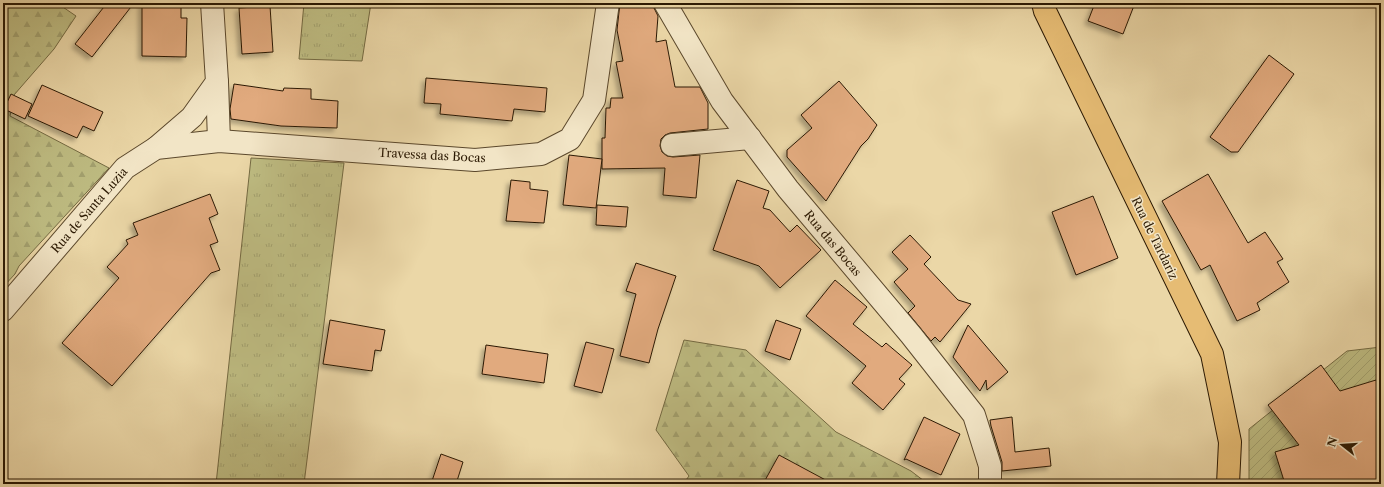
<svg xmlns="http://www.w3.org/2000/svg" width="1384" height="487" viewBox="0 0 1384 487" font-family="'Libre Caslon Text',serif">
	<style>
		.grass { fill: url(#grass-tufts); stroke: #746a42 }
		.forest { fill: url(#forest-firs); stroke: #746a42 }
		.garden { fill: url(#garden-furrows); stroke: #746a42 }
		.building { fill: #e1aa7e; stroke: #2b1903; filter: url(#shadow) }
		.lines { fill: none; stroke-linecap: round; stroke-linejoin: round }
		.minor-casing { stroke: #5b482c; stroke-width: 24 }
		.tertiary-casing { stroke: #5b482c; stroke-width: 24 }
		.primary-casing { stroke: #2b1903; stroke-width: 24 }
		.minor { stroke: #f2e5c6; stroke-width: 22 }
		.tertiary { stroke: #f2e5c6; stroke-width: 22 }
		.primary { stroke: #e6bc74; stroke-width: 22 }
		.labels { text-anchor: middle; dominant-baseline: central; stroke-width: 3; stroke-linejoin: round; paint-order: stroke }
		.street-label { font-size: 12px; fill: #2b1903; stroke: #f2e5c6 }
	</style>
	<defs>
		<pattern id="grass-tufts" width="24" height="20" patternUnits="userSpaceOnUse"><rect width="24" height="20" fill="#bebc82"/><path d="M3 7l-1-3M5 7V3M7 7l1-3M15 17l-1-3M17 17v-4M19 17l1-3" fill="none" stroke="#a3a16f"/></pattern>
		<pattern id="forest-firs" width="22" height="20" patternUnits="userSpaceOnUse"><rect width="22" height="20" fill="#bebc82"/><path d="M5 1l3.5 6h-7zM16 11l3.5 6h-7z" fill="#a3a16f"/></pattern>
		<pattern id="garden-furrows" width="10" height="10" patternUnits="userSpaceOnUse"><rect width="10" height="10" fill="#bebc82"/><path d="M-1 1l2-2M0 10L10 0M9 11l2-2" fill="none" stroke="#a3a16f"/></pattern>
		<filter id="shadow"><feDropShadow dx="-3.5" dy="3.5" stdDeviation="2" flood-color="#0004"/></filter>
	</defs>
	<rect width="100%" height="100%" fill="#ebd7a7"/>
	<filter id="stains"><feTurbulence type="fractalNoise" baseFrequency=".005" numOctaves="4"/><feColorMatrix values="0 0 0 0 .2 0 0 0 0 .09 0 0 0 0 .02 0 0 0 .5 -.17"/></filter>
	<radialGradient id="worn" r=".72"><stop offset=".6" stop-color="#630" stop-opacity="0"/><stop offset="1" stop-color="#630" stop-opacity=".3"/></radialGradient>
	<!-- grass -->
	<g class="grass">
		<path d="M304 3H371L362 61 299 59Z"/>
		<path d="M251 158 344 163 304 484H216Z"/>
	</g>
	<!-- forest -->
	<g class="forest">
		<path d="M3 3H57L76 16 54 49 14 95 10 116 109 168 19 266 15 274 3 287Z"/>
		<path d="M684 340 746 350 836 432 911 471 928 484H683L689 476 656 430Z"/>
	</g>
	<!-- garden -->
	<path class="garden" d="M1381 347V484H1249V429L1347 351Z"/>
	<!-- building -->
	<g class="building">
		<path d="M107 3H134L92 57 75 44Z"/>
		<path d="M142 3H181V18H187L186 57 142 56Z"/>
		<path d="M620 3H647V5L653 6 658 16 656 42 666 40 675 87H700L708 103V129L670 133 665 135 661 139 660 146 662 152 667 156 673 157 700 155 696 198 663 195 665 168 602 169V138H605L606 108H610L611 98H623L616 62 623 61 617 30Z"/>
		<path d="M1095 3H1135L1123 34 1088 21Z"/>
		<path d="M270 6 273 52 242 54 239 8Z"/>
		<path d="M1269 55 1294 74 1238 152H1231L1210 137Z"/>
		<path d="M426 78 547 88 545 112 514 109 512 121 440 114 441 104 424 103Z"/>
		<path d="M839 81 877 125 868 139 861 146 826 201 787 157V150L812 128 801 115Z"/>
		<path d="M234 84 283 91 284 88 311 89V99L338 101 337 128 281 126 231 119 230 109Z"/>
		<path d="M42 85 103 112 94 131 83 126 77 138 28 116Z"/>
		<path d="M11 94 32 104 25 119 4 109Z"/>
		<path d="M569 155 602 159 596 208 563 205Z"/>
		<path d="M1208 174 1248 243 1265 232 1283 259 1277 262 1289 282 1257 303 1260 310 1237 321 1210 265 1201 270 1162 201Z"/>
		<path d="M511 180 530 182V189L548 191 544 223 506 221Z"/>
		<path d="M737 180 769 191 763 208 770 210 790 232 797 225 821 250 780 288 759 266 713 250Z"/>
		<path d="M210 194 218 214 209 218 218 242 210 245 220 270 211 273 112 386 62 343 119 278 107 267 128 244 126 240 138 235 133 223Z"/>
		<path d="M1093 196 1118 258 1076 275 1052 212Z"/>
		<path d="M597 205 628 207 626 227 596 225Z"/>
		<path d="M910 235 931 257 924 264 958 300 971 304 940 342 935 337 931 341 908 313 915 306 894 282 908 269 892 252Z"/>
		<path d="M636 263 676 276 658 329 649 363 620 356 636 294 626 291Z"/>
		<path d="M835 280 867 307 853 324 882 347 886 343 912 365 899 379 905 384 883 410 852 383 866 366 806 316Z"/>
		<path d="M330 320 385 330 381 351 375 350 372 371 323 364Z"/>
		<path d="M776 320 801 329 790 360 765 351Z"/>
		<path d="M968 325 1008 372 987 390 986 380 980 391 953 357Z"/>
		<path d="M586 342 614 349 602 393 574 386Z"/>
		<path d="M486 345 548 354 544 383 482 374Z"/>
		<path d="M1321 365 1340 391 1376 380 1378 386 1381 385V484H1285L1275 452 1299 445 1268 405Z"/>
		<path d="M924 417 960 434 941 475 906 459 904 460Z"/>
		<path d="M1012 417 1015 452 1049 448 1051 466 1002 471V462L991 426 990 420Z"/>
		<path d="M441 454 463 462 456 484H431Z"/>
		<path d="M779 455 833 484H763Z"/>
	</g>
	<g class="lines">
		<!-- minor casing -->
		<g class="minor-casing">
			<g id="minor">
				<path d="M217 82 219 141"/>
				<path d="M672 145 750 138"/>
				<path d="M156 148 192 117 217 82 212 3"/>
			</g>
		</g>
		<!-- tertiary casing -->
		<g class="tertiary-casing">
			<g id="tertiary">
				<path d="M665 3 722 101 788 189 911 335 974 415 990 466V484"/>
				<path d="M3 310 125 168 156 148 219 141 475 160 541 154 570 139 594 100 608 3"/>
			</g>
		</g>
		<!-- primary casing -->
		<g class="primary-casing">
			<path id="primary" d="M1043 3 1045 11 1212 354 1230 442 1228 484"/>
		</g>
		<!-- minor -->
		<use href="#minor" class="minor"/>
		<!-- tertiary -->
		<use href="#tertiary" class="tertiary"/>
		<!-- primary -->
		<use href="#primary" class="primary"/>
	</g>
	<g class="labels">
		<!-- street labels -->
		<g class="street-label">
			<text transform="translate(432 155) rotate(3)">Travessa das Bocas</text>
			<text transform="translate(89 210) rotate(-49)">Rua de Santa Luzia</text>
			<text transform="translate(1155 238) rotate(64)">Rua de Tardariz</text>
			<text transform="translate(833 243) rotate(50)">Rua das Bocas</text>
		</g>
	</g>
	<!-- margin -->
	<rect width="1384" height="487" fill="none" stroke="#ebd7a7" stroke-width="16"/>
	<rect x="4" y="4" width="1376" height="479" fill="none" stroke="#2b1903" stroke-width="2"/>
	<rect x="8" y="8" width="1368" height="471" fill="none" stroke="#2b1903"/>
	<!-- north arrow -->
	<g transform="translate(1342 445) rotate(287)" stroke="#f2e5c6" stroke-width="3" paint-order="stroke">
	<path d="M0-3L7 15L0 10L-7 15Z" fill="#2b1903"/>
	<text y="-6" font-size="11" font-weight="bold" text-anchor="middle" fill="#2b1903">N</text>
	</g>
	<rect width="100%" height="100%" filter="url(#stains)"/>
	<rect width="100%" height="100%" fill="url(#worn)"/>
</svg>
